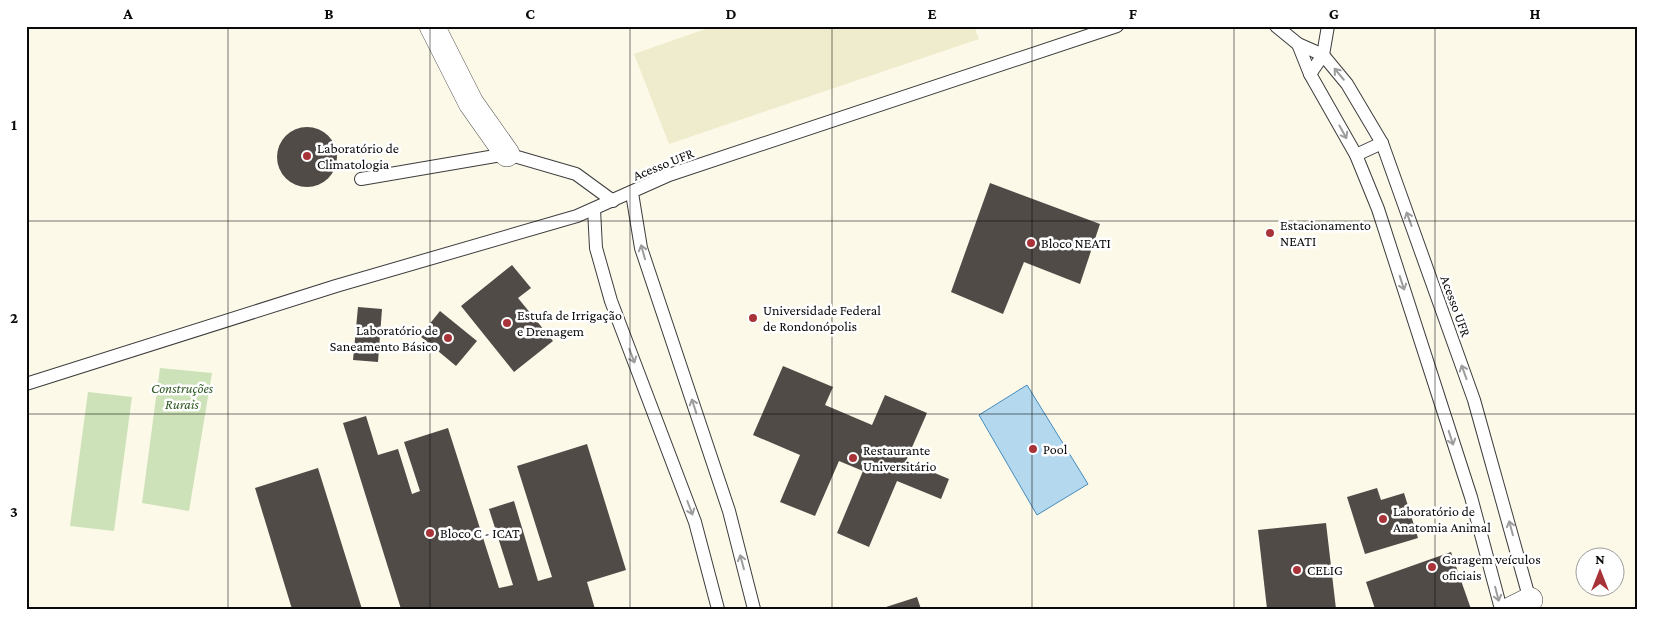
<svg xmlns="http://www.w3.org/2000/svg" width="1663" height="635" viewBox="0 0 1663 635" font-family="'Crimson Pro',serif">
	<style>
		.farmland { fill: #efeccd }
		.green { fill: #cde2b8 }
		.water { fill: #b4d8ee; stroke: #448bbb }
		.building { fill: #514b48 }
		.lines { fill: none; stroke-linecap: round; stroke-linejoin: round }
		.service-casing { stroke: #3d3d3d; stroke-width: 14 }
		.minor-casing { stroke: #3d3d3d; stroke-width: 26 }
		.service { stroke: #fff; stroke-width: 12 }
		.minor { stroke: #fff; stroke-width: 25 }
		.oneway { stroke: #9d9d9d }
		.grid { fill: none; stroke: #0a0a0a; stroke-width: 1; stroke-opacity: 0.55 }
		.poi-dot { fill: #a83439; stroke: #fff; stroke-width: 2 }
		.labels { text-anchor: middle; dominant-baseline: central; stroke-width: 5; stroke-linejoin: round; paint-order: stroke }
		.poi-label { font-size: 14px; fill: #0a0a0a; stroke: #fff; text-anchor: start }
		.street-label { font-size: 14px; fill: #0a0a0a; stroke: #fff }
		.park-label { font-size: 14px; font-style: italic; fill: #2e5823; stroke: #fff }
		.neatline { fill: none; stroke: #0a0a0a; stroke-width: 2 }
		.grid-label { font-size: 16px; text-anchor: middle; font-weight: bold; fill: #0a0a0a }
	</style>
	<rect width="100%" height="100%" fill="#fcf9e9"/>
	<!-- farmland -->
	<path class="farmland" d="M714 26H974L979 39 669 144 634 54Z"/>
	<!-- green -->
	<g class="green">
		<path d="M160 368 212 373 189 511 142 503Z"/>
		<path d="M88 392 132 397 114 531 70 526Z"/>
	</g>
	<!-- water -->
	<path class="water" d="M1027 385 1088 484 1037 515 979 415Z"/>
	<!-- building -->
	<g class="building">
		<circle cx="307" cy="157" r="30"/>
		<path d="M990 183 1100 224 1080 284 1024 262 1003 314 951 292Z"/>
		<path d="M512 265 531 288 518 298 553 341 514 372 461 306Z"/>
		<path d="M358 307 382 309 378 362 353 360Z"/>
		<path d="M440 311 477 341 456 366 420 336Z"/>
		<path d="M783 366 833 387 825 405 872 425 885 395 927 413 906 461 949 479 941 499 897 481 869 547 837 533 863 471 839 461 815 516 780 502 800 455 753 435Z"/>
		<path d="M366 416 378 455 398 449 412 494 420 491 404 442 448 428 499 588 513 585 489 509 514 501 538 581 552 577 517 466 587 444 626 570 587 582 595 609H401L343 423Z"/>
		<path d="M318 468 362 609H292L255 488Z"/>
		<path d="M1377 488 1381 500 1404 493 1418 538 1365 554 1347 497Z"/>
		<path d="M1326 523 1336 609H1267L1258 530Z"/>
		<path d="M1451 552 1471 609H1375L1366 582Z"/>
		<path d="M917 597 921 609H883V608Z"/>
	</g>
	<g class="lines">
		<!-- service casing -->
		<g class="service-casing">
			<g id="service">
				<path d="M1276 26 1298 44 1323 55 1347 84 1382 143 1474 400 1531 604"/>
				<path d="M1298 44 1310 74 1356 155 1378 209 1471 497 1501 609"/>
				<path d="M1310 74 1323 55 1328 26"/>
				<path d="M1356 155 1382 143"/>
				<path d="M361 179 507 154 576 174 613 201"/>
				<path d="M632 193 641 248 729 511 754 609"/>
				<path d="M594 209 596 248 611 301 695 522 718 609"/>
				<path d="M26 384 336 286 577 216 669 175 1117 26"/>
			</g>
		</g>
		<!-- minor casing -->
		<g class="minor-casing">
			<g id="minor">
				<path d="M432 26 471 103 507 154"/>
				<path d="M1512 609 1530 600"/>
			</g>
		</g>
		<!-- service -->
		<use href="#service" class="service"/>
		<!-- minor -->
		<use href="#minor" class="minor"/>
	</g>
	<!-- one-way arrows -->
	<defs><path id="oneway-shaft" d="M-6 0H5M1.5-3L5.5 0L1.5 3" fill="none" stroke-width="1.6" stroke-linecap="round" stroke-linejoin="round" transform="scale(1.25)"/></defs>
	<g class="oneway">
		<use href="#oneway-shaft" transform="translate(1339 74) rotate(-130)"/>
		<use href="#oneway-shaft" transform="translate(1343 132) rotate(61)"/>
		<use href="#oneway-shaft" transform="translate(1409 219) rotate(-110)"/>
		<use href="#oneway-shaft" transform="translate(643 252) rotate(-106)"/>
		<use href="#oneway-shaft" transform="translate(1402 283) rotate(72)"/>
		<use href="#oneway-shaft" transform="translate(632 356) rotate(69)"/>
		<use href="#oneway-shaft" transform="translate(1464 372) rotate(-110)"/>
		<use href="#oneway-shaft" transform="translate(694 406) rotate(-108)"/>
		<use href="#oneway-shaft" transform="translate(1451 438) rotate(72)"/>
		<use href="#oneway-shaft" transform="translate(690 508) rotate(69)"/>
		<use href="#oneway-shaft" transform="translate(1511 528) rotate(-105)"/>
		<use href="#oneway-shaft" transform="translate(742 562) rotate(-105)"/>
		<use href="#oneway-shaft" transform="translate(1497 594) rotate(75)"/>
	</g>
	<!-- grid -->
	<path class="grid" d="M228 26V609M430 26V609M630 26V609M832 26V609M1032 26V609M1234 26V609M1435 26V609M26 221H1637M26 414H1637"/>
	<!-- markers -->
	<g class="poi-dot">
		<circle cx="307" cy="156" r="5"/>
		<circle cx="1270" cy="233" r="5"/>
		<circle cx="1031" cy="243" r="5"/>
		<circle cx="753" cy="318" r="5"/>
		<circle cx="507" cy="323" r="5"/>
		<circle cx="448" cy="338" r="5"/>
		<circle cx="1033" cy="449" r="5"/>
		<circle cx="853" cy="458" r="5"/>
		<circle cx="1383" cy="519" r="5"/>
		<circle cx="430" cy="533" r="5"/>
		<circle cx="1432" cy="567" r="5"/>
		<circle cx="1297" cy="570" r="5"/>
	</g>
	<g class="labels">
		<!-- poi labels -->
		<g class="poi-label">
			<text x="317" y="148">Laboratório de<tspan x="317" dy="16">Climatologia</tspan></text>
			<text x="1280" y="225">Estacionamento<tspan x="1280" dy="16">NEATI</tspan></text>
			<text x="1041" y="243">Bloco NEATI</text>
			<text x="763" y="310">Universidade Federal<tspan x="763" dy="16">de Rondonópolis</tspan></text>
			<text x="517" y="315">Estufa de Irrigação<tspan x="517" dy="16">e Drenagem</tspan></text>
			<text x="438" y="330" text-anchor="end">Laboratório de<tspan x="438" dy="16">Saneamento Básico</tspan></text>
			<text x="1043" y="449">Pool</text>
			<text x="863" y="450">Restaurante<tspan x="863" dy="16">Universitário</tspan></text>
			<text x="1393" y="511">Laboratório de<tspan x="1393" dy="16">Anatomia Animal</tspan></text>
			<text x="440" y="533">Bloco C - ICAT</text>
			<text x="1442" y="559">Garagem veículos<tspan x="1442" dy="16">oficiais</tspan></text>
			<text x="1307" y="570">CELIG</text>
		</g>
		<!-- street labels -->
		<g class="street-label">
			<text transform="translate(663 164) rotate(-22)">Acesso UFR</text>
			<text transform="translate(1456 306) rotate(70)">Acesso UFR</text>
		</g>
		<!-- park labels -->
		<g class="park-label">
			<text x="182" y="388">Construções<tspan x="182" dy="16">Rurais</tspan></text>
		</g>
	</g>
	<!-- border -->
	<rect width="1663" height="635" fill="none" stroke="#ffffff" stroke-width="55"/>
	<!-- north arrow -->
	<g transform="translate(1600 572)"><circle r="24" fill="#ffffff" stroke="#9d9d9d"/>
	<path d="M0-4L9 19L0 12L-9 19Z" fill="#a83439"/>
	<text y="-8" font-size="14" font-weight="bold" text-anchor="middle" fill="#0a0a0a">N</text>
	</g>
	<rect x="28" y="28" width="1608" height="580" class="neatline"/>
	<g class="grid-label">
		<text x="128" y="19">A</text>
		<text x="329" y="19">B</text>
		<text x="530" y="19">C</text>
		<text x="731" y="19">D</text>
		<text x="932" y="19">E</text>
		<text x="1133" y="19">F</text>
		<text x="1334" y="19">G</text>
		<text x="1535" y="19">H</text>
		<text x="14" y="130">1</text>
		<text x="14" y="323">2</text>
		<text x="14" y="517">3</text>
	</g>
</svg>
